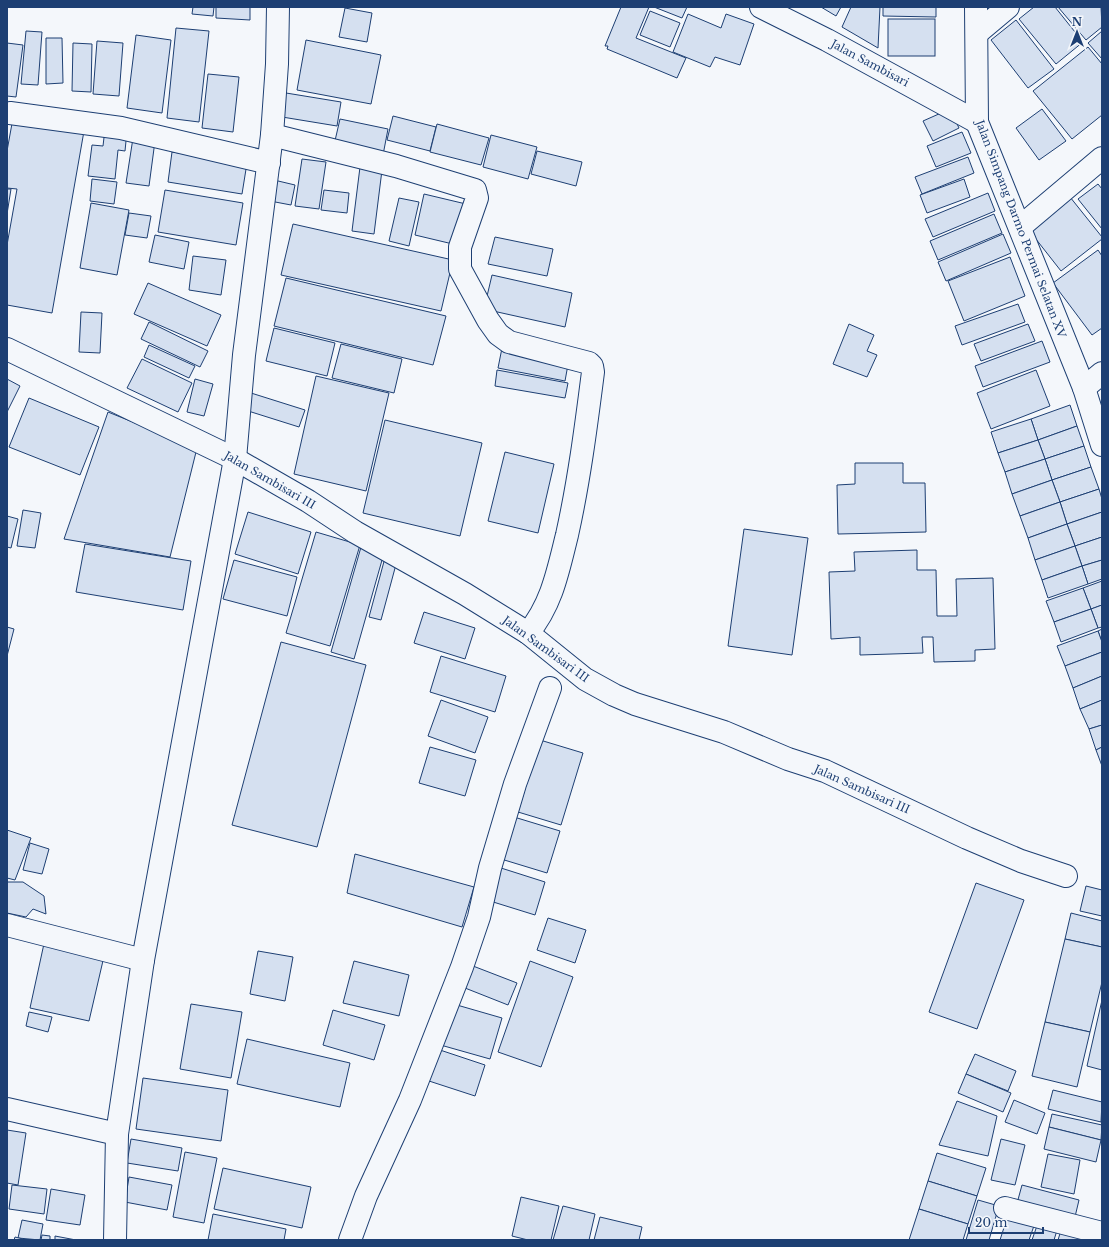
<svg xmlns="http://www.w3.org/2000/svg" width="1109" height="1247" viewBox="0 0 1109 1247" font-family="'Libre Baskerville',serif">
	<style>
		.building { fill: #d5e0f0; stroke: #1d3f73 }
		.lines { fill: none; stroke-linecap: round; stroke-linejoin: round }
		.minor-casing { stroke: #1d3f73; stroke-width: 24 }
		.minor { stroke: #f4f7fb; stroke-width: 22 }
		.labels { text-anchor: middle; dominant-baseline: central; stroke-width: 3; stroke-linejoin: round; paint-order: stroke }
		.street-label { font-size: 11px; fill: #1d3f73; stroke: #f4f7fb }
	</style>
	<rect width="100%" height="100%" fill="#f4f7fb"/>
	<!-- building -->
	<g class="building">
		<path d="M193 7H214L213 16 192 14Z"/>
		<path d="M216 7H250V20L216 18Z"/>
		<path d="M621 7H649L636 38 686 58 677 78 607 49 608 46H605Z"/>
		<path d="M654 7H687L682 18Z"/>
		<path d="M821 7H841L836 16Z"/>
		<path d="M851 7H880L878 48 842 27Z"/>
		<path d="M883 7H936V17L883 16Z"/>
		<path d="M1034 7H1055L1083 42 1056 64 1019 19Z"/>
		<path d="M1058 7H1101L1102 27 1086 40Z"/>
		<path d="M345 8 372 13 367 42 339 37Z"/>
		<path d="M650 11 680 23 670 47 640 35Z"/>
		<path d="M688 14 721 28 726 14 754 24 740 65 715 57 710 67 673 52Z"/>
		<rect x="888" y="19" width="47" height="37"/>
		<path d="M1016 20 1054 69 1028 88 991 40Z"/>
		<path d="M176 28 209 31 199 122 167 118Z"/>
		<path d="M26 31 42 32 38 85 21 84Z"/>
		<path d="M1102 31V59L1088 43Z"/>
		<path d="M136 35 171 40 162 113 127 108Z"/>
		<path d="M46 38H62L63 83 46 84Z"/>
		<path d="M306 40 381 55 371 104 297 90Z"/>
		<path d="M97 41 123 43 119 96 93 94Z"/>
		<path d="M7 43 23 45 16 97 7 96Z"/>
		<path d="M73 43 92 44 91 92 72 91Z"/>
		<path d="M1088 47 1102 64V115L1072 139 1033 91Z"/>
		<path d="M208 74 239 77 233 132 202 128Z"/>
		<path d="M280 92 341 102 337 126 276 116Z"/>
		<path d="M950 109 959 128 933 141 923 121Z"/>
		<path d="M1042 109 1066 141 1039 160 1016 128Z"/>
		<path d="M393 116 436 127 430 151 387 140Z"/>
		<path d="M13 118 84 131 52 313 7 305V245L17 189 7 188V151Z"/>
		<path d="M340 119 388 129 383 155 334 145Z"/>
		<path d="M437 124 489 138 481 165 430 152Z"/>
		<path d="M105 129 127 131 125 151 118 150 115 179 88 176 92 145 103 146Z"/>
		<path d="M962 132 971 153 936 167 927 146Z"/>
		<path d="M491 135 537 147 528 179 483 167Z"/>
		<path d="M133 138 155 141 149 186 126 183Z"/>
		<path d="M537 151 582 162 576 186 531 174Z"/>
		<path d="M172 152 247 163 242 194 168 182Z"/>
		<path d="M968 157 974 173 922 194 915 177Z"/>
		<path d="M302 159 326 162 319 209 295 206Z"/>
		<path d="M360 167 382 170 374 234 352 231Z"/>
		<path d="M92 179 117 182 114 204 90 201Z"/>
		<path d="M964 179 970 197 927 213 920 195Z"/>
		<path d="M274 180 295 185 291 205 270 201Z"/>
		<path d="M1098 184 1102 189V229L1078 199Z"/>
		<path d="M7 189H11L7 214Z"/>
		<path d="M165 190 243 203 236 245 158 232Z"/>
		<path d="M324 190 349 193 347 213 321 210Z"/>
		<path d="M988 193 995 211 933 237 925 219Z"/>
		<path d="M424 194 466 204 457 245 415 235Z"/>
		<path d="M1070 197 1102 237V239L1061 271 1028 229Z"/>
		<path d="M399 198 419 202 409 246 389 241Z"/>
		<path d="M91 203 129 210 117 275 80 268Z"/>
		<path d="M129 213 151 216 147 238 125 235Z"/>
		<path d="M994 214 1002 233 938 260 930 241Z"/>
		<path d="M293 224 453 260 441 311 281 275Z"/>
		<path d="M1003 234 1011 253 946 281 938 262Z"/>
		<path d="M155 235 189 242 184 269 149 262Z"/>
		<path d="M495 237 553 249 547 276 488 264Z"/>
		<path d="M1098 250 1102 256V328L1092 335 1053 283Z"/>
		<path d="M193 256 226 260 221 295 189 290Z"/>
		<path d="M1010 257 1025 296 964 321 948 281Z"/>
		<path d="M492 275 572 293 565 327 484 309Z"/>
		<path d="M286 278 446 316 433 365 274 326Z"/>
		<path d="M148 283 221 315 207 346 134 314Z"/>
		<path d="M1018 304 1025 322 962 345 955 326Z"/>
		<path d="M81 312 102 313 100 353 79 352Z"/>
		<path d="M149 322 208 351 200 367 141 339Z"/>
		<path d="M849 324 874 335 867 351 877 355 867 377 833 364Z"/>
		<path d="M1028 324 1035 341 981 361 974 344Z"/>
		<path d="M274 328 335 343 327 376 266 361Z"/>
		<path d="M1042 341 1050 362 983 387 975 366Z"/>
		<path d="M341 344 402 359 394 393 332 378Z"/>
		<path d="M149 345 195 366 189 378 144 357Z"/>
		<path d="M502 348 569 359 565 381 498 368Z"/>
		<path d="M142 359 192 383 178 412 127 388Z"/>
		<path d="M497 370 568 383 565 398 495 386Z"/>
		<path d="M1036 370 1050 406 991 429 977 393Z"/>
		<path d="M316 376 389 393 366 491 294 474Z"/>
		<path d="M7 379 20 386 7 412Z"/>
		<path d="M195 379 213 384 204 416 187 412Z"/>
		<path d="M251 393 305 410 299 427 245 410Z"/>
		<path d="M29 398 99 427 80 475 9 447Z"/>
		<path d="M1070 405 1077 426 1038 440 1031 419Z"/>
		<path d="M108 412 197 448 170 557 64 539Z"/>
		<path d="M1031 419 1038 440 998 453 991 432Z"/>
		<path d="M385 420 482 443 460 536 363 513Z"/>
		<path d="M1077 426 1084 446 1045 459 1038 440Z"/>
		<path d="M1038 440 1045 459 1005 472 998 453Z"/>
		<path d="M1084 446 1091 467 1052 480 1045 459Z"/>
		<path d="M505 452 554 464 538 533 488 521Z"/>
		<path d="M1045 459 1052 480 1012 494 1005 472Z"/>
		<path d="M855 463H903V483H925L926 532 838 534 837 485 855 484Z"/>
		<path d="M1091 467 1099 489 1060 502 1052 480Z"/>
		<path d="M1052 480 1060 502 1020 516 1012 494Z"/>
		<path d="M1099 489 1102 499V512L1067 524 1060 502Z"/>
		<path d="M1060 502 1067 524 1028 538 1020 516Z"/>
		<path d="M23 510 41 513 35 548 17 546Z"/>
		<path d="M248 512 311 532 298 574 235 554Z"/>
		<path d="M1102 512V537L1075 546 1067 524Z"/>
		<path d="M7 516 18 519 11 548 7 547Z"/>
		<path d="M1067 524 1075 546 1035 560 1028 538Z"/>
		<path d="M744 529 808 538 792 655 728 646Z"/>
		<path d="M316 532 360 545 330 646 286 633Z"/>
		<path d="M1102 537V560L1082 566 1075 546Z"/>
		<path d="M85 544 191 561 183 610 76 592Z"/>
		<path d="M1075 546 1082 566 1042 580 1035 560Z"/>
		<path d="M361 547 384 553 354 659 331 652Z"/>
		<path d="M917 550V570H936L937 616H957L956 579 993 578 995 649 975 650V661L934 662 933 637H922L923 653 860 655V637L831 639 829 572 855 571 854 552Z"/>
		<path d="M386 554 398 557 381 620 369 617Z"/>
		<path d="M234 560 297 577 287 616 223 599Z"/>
		<path d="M1102 560V579L1088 584 1082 566Z"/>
		<path d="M1082 566 1088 584 1048 598 1042 580Z"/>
		<path d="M1102 581V605L1091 609 1083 588Z"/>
		<path d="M1083 588 1091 609 1054 622 1046 601Z"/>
		<path d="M1102 605V627L1098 628 1091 609Z"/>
		<path d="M1091 609 1098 628 1061 642 1054 622Z"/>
		<path d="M424 612 475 628 465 659 414 643Z"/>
		<path d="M7 627 14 629 7 656Z"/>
		<path d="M1102 629V642L1098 631Z"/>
		<path d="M1098 631 1102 642V652L1065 666 1057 646Z"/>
		<path d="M281 642 366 665 317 847 232 825Z"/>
		<path d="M1102 652V676L1073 688 1065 666Z"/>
		<path d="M441 656 506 676 495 712 430 692Z"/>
		<path d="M1102 676V700L1080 709 1073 688Z"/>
		<path d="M441 700 488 717 475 753 428 736Z"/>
		<path d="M1102 700V725L1089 729 1080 709Z"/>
		<path d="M1102 725V747L1096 750 1089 729Z"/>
		<path d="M540 740 583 753 561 825 518 812Z"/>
		<path d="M430 747 476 760 465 796 419 783Z"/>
		<path d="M1102 747V766L1096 750Z"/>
		<path d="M514 817 560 831 547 873 501 859Z"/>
		<path d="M7 830 31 838 15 880 7 878Z"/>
		<path d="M30 843 49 849 42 874 23 870Z"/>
		<path d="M355 854 474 887 462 927 347 893Z"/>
		<path d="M501 868 545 882 535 915 490 901Z"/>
		<path d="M7 882H23L44 896 46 914 33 909 26 917 7 913Z"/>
		<path d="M976 883 1024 900 977 1029 929 1012Z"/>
		<path d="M1086 886 1102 890V916L1080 911Z"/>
		<path d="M1071 913 1102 921V947L1065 939Z"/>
		<path d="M548 918 586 930 575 963 537 950Z"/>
		<path d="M45 939 105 952 89 1021 30 1008Z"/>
		<path d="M1065 939 1102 947V982L1090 1032 1045 1022Z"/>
		<path d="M258 951 293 957 285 1001 250 994Z"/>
		<path d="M354 961 409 975 399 1016 343 1003Z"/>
		<path d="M530 961 573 977 541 1067 498 1052Z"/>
		<path d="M473 966 517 983 508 1005 465 988Z"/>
		<path d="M1102 1000V1070L1087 1066Z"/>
		<path d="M450 1003 502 1018 490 1059 437 1044Z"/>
		<path d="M191 1004 242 1012 231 1078 180 1069Z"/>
		<path d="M333 1010 385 1025 374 1060 323 1045Z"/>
		<path d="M29 1012 52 1017 48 1032 26 1026Z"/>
		<path d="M1045 1022 1090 1032 1077 1087 1032 1076Z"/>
		<path d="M247 1039 350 1063 340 1107 237 1084Z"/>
		<path d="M440 1050 485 1065 475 1096 429 1081Z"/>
		<path d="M975 1054 1016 1071 1008 1091 966 1074Z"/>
		<path d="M966 1074 1011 1093 1003 1112 958 1093Z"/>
		<path d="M143 1078 228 1090 221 1141 136 1129Z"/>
		<path d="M1053 1090 1102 1102 1101 1122 1048 1109Z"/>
		<path d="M1014 1100 1045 1113 1037 1134 1005 1122Z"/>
		<path d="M957 1101 997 1116 988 1156 939 1145Z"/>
		<path d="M1052 1114 1102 1125 1101 1140 1049 1127Z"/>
		<path d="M1049 1127 1101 1140 1096 1162 1044 1149Z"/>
		<path d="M7 1130 26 1133 18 1185 7 1183Z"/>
		<path d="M131 1139 182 1148 178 1171 127 1163Z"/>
		<path d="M1001 1139 1025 1145 1015 1185 991 1180Z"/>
		<path d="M185 1152 217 1158 204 1223 173 1217Z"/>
		<path d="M937 1153 986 1168 977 1196 928 1181Z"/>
		<path d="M1048 1154 1080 1160 1074 1194 1041 1187Z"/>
		<path d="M223 1168 311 1187 302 1228 214 1209Z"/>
		<path d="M129 1177 172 1185 167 1210 125 1202Z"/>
		<path d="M928 1181 977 1196 968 1224 919 1209Z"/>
		<path d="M12 1185 47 1189 44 1214 9 1209Z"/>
		<path d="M1022 1185 1079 1200 1074 1221 1016 1207Z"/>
		<path d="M51 1189 85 1195 80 1225 46 1220Z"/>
		<path d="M521 1197 559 1206 551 1240H528L512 1236Z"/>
		<path d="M978 1200 999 1206 989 1240H966Z"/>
		<path d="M563 1206 595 1214 589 1240H553Z"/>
		<path d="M919 1209 968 1224 963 1240H909Z"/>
		<path d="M1009 1212 1036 1220 1029 1240H1000Z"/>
		<path d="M213 1214 286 1229 284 1240H208Z"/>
		<path d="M600 1217 642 1227 639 1240H594Z"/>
		<path d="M22 1220 43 1224 40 1240 18 1238Z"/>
		<path d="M1039 1220 1058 1227 1054 1240H1032Z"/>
		<path d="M1062 1227 1100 1240H1058Z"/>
		<path d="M42 1235 50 1236V1240H41Z"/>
		<path d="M55 1236 76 1240H55Z"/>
		<path d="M15 1237 27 1240H14Z"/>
	</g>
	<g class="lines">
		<!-- minor casing -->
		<g class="minor-casing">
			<g id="minor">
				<path d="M761 7 827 40 977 122"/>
				<path d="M976 7 977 122 1084 388 1102 445"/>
				<path d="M977 33 1008 7"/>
				<path d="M10 113 121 128 269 163"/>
				<path d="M272 135 396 166 475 190 477 198 460 247V269L488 320 498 334 509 342 589 363 592 366 593 372C586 427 579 481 567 535 558 571 552 604 528 633"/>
				<path d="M1020 227 1102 158"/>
				<path d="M7 349 235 459 308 501 355 532 465 594 528 633 585 679 614 695 635 704 724 732 788 759 825 771 967 838 1021 861 1066 876"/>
				<path d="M1084 388 1102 373"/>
				<path d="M7 925 143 960"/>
				<path d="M7 1109 117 1134"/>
				<path d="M1005 1208 1102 1233"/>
				<path d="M115 1240 117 1134 143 960 235 459 244 355 272 135 277 64 278 7"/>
				<path d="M350 1240 366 1196 410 1100 462 967 479 917 490 868 515 784 550 688"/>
			</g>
		</g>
		<!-- minor -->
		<use href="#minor" class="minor"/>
	</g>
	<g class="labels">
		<!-- street labels -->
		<g class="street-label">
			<text transform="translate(870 63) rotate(28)">Jalan Sambisari</text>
			<text transform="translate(1021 229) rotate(69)">Jalan Simpang Darmo Permai Selatan XV</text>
			<text transform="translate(270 480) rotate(30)">Jalan Sambisari III</text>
			<text transform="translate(546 649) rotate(36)">Jalan Sambisari III</text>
			<text transform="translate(862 789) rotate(24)">Jalan Sambisari III</text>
		</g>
	</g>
	<!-- border -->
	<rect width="1109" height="1247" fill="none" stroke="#1d3f73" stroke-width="16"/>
	<!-- north arrow -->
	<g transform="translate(1077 32)" stroke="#f4f7fb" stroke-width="3" paint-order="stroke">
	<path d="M0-3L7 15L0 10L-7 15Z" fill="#1d3f73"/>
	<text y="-6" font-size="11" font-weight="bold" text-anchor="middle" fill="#1d3f73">N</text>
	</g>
	<!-- scale -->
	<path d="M969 1227v6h74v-6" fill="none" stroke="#1d3f73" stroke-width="2"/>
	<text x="975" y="1227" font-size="12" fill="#1d3f73" stroke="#f4f7fb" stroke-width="3" paint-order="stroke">20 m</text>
</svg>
